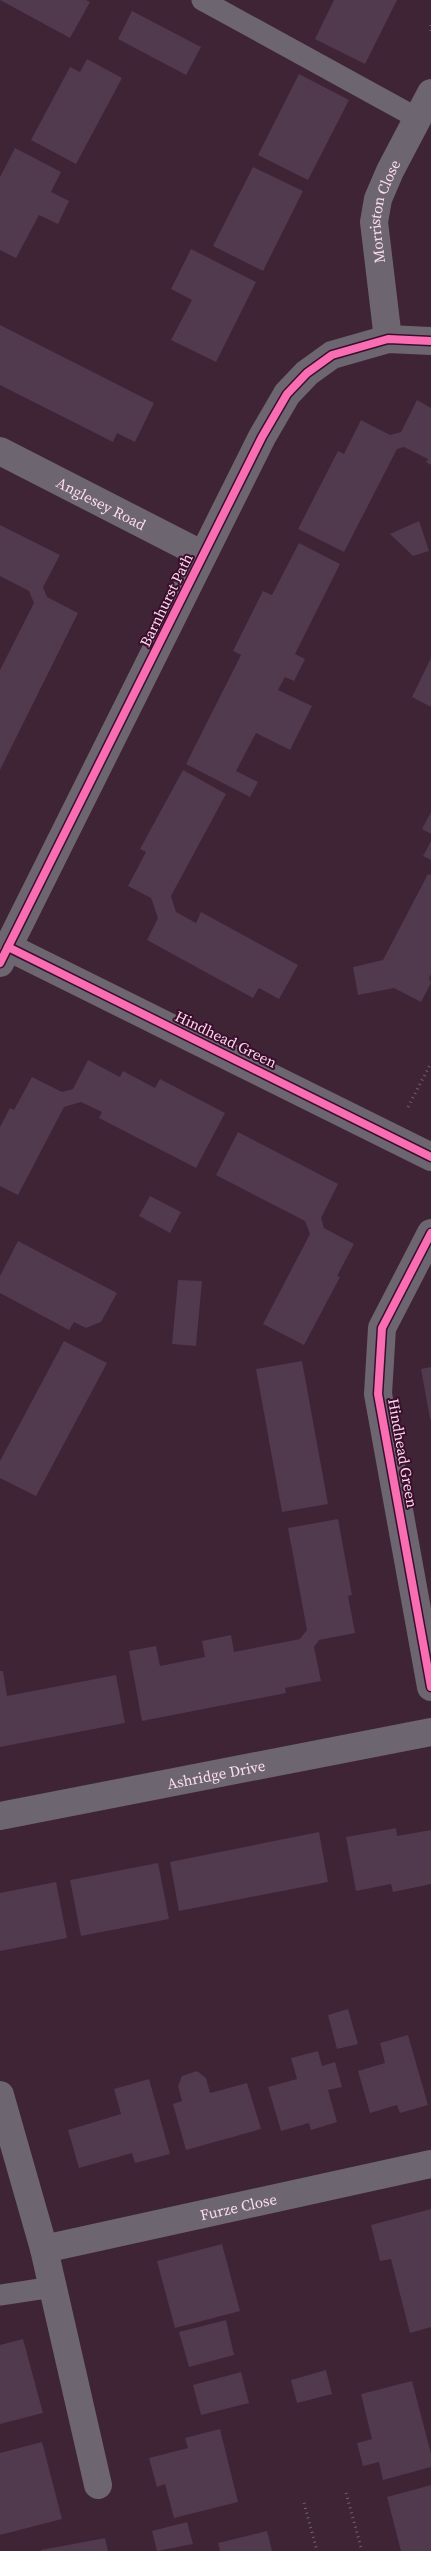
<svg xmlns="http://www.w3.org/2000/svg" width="431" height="2551" viewBox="0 0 431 2551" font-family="'Source Serif 4',serif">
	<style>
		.building { fill: #51394e }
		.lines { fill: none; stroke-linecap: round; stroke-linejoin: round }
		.path { stroke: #6e646e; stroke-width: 3; stroke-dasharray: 1 4; stroke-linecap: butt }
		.lane { stroke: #6d6570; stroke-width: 21 }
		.street { stroke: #6d6570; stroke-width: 28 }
		.cycleway-casing { stroke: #3c0e2e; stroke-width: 11 }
		.cycleway { stroke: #f96db3; stroke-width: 8 }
		.labels { text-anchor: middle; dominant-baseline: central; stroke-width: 4; stroke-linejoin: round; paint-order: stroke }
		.street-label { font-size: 15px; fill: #fbdbed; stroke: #3c0e2e }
	</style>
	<rect width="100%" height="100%" fill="#3e2434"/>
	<!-- building -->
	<g class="building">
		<path d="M0 0H86L90 2 70 38Z"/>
		<path d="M334 0H397L365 64 315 39Z"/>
		<path d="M132 11 201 47 186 75 118 39Z"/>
		<path d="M87 59 122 78 76 164 31 140 70 67 80 72Z"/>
		<path d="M299 74 349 100 308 180 258 155Z"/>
		<path d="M15 148 61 172 51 192 69 201 58 224 39 215 16 258 0 250V177Z"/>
		<path d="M253 167 303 191 263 271 213 246Z"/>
		<path d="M191 249 256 282 216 362 171 340 192 300 171 289Z"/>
		<path d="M0 325 154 403 135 442 117 433 113 442 0 385Z"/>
		<path d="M417 400 431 408V465L426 462 428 459 404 447 397 449 344 552 298 529 338 451 344 454 361 420 390 435 401 432Z"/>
		<path d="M419 521 429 551 413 556 390 534Z"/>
		<path d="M0 525 60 555 43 587 47 597 78 613 0 770V670L34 603 29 591 0 576Z"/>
		<path d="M299 543 340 564 295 654 305 659 294 681 285 677 278 690 312 706 290 750 256 733 236 771 258 782 250 797 186 764 241 655 233 651 263 591 272 595Z"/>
		<path d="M431 658V707L412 697Z"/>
		<path d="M183 770 226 794 171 896 176 912 196 923 201 912 298 965 279 999 259 988 253 998 147 940 158 918 151 898 128 886 146 852 140 849Z"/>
		<path d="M431 812V834L422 829Z"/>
		<path d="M431 841V860L423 856Z"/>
		<path d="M428 874 431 875V974L429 978 431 983 421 1002 394 988 358 995 353 967 383 960Z"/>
		<path d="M88 1060 120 1077 123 1071 155 1088 160 1079 225 1113 196 1168 99 1118 102 1112 81 1102 64 1107 18 1195 0 1186V1127L10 1108 14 1110 32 1077 62 1092 73 1089Z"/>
		<path d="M238 1132 338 1184 321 1218 324 1228 354 1244 337 1276 340 1277 304 1345 263 1324 310 1234 305 1221 216 1175Z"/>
		<path d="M150 1196 181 1212 170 1233 139 1216Z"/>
		<path d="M18 1241 117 1293 101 1322 86 1328 74 1322 69 1330 0 1293V1276Z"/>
		<path d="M178 1280 202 1281 196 1346 172 1344Z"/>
		<path d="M64 1341 107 1363 36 1496 0 1478V1461Z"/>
		<path d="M302 1361 328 1504 282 1512 256 1369Z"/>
		<path d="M431 1367V1419H430L421 1369Z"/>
		<path d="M338 1519 352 1595 348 1596 355 1633 319 1640 317 1643 314 1647 321 1681 285 1688 286 1693 142 1721 129 1651 156 1646 160 1666 205 1657 202 1641 231 1635 234 1652 300 1639 307 1630 288 1528Z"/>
		<path d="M0 1671H3L7 1696 116 1675 125 1723 0 1747Z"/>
		<path d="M396 1828 397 1836 431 1830V1884L393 1892 391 1884 356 1891 346 1837Z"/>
		<path d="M319 1832 328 1882 179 1911 170 1862Z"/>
		<path d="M158 1863 169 1919 81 1936 70 1880Z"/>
		<path d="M56 1882 67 1938 0 1951V1893Z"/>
		<path d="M348 2009 358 2044 337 2049 328 2015Z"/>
		<path d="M408 2035 428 2105 400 2113 397 2105 370 2113 358 2071 385 2063 380 2043Z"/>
		<path d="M318 2051 322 2066 335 2062 342 2087 328 2090 337 2122 311 2130 309 2123 281 2131 268 2087 297 2079 291 2058Z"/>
		<path d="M197 2071 206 2078 210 2093 247 2083 261 2129 186 2150 173 2104 182 2101 178 2086 182 2076Z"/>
		<path d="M149 2079 170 2154 135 2163 132 2153 79 2168 68 2130 121 2114 114 2089Z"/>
		<path d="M431 2209V2327L410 2333 391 2259 380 2261 371 2225Z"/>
		<path d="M222 2244 240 2311 175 2328 157 2261Z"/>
		<path d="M226 2320 234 2355 189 2367 179 2332Z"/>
		<path d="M23 2339 43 2413 0 2424V2345Z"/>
		<path d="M326 2370 332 2394 297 2403 291 2380Z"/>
		<path d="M241 2372 249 2403 201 2415 193 2385Z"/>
		<path d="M412 2381 431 2454V2467L383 2480 379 2462 363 2466 357 2443 372 2439 361 2394Z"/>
		<path d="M220 2429 238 2502 174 2518 165 2484 157 2487 149 2458 188 2448 185 2438Z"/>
		<path d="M42 2442 62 2519 0 2535V2453Z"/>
		<path d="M431 2485V2551H401L387 2497Z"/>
		<path d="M187 2522 193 2544 157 2551 152 2531Z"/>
		<path d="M267 2531 272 2551H220L218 2543Z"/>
		<path d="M105 2538 108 2551H41V2550Z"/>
	</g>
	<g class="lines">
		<!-- path -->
		<g class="path">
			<path d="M431 25V31"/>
			<path d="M408 1107 431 1063"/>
			<path d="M346 2493 362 2551"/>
			<path d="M304 2503 317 2551"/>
		</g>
		<!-- lane -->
		<g class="lane">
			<path d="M202 0 417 118"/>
			<path d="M0 2295 53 2287"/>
		</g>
		<!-- street -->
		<g class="street">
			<path id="s1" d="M388 339 374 222 378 199 390 171 431 93"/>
			<path id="s2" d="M0 451 203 555"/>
			<path d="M8 947 431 1157"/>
			<path d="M0 963 262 437 287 394 307 373 332 355 388 339 431 341"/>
			<path d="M431 1233 382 1328 378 1394 431 1687"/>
			<path id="s3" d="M0 1816 431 1732"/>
			<path d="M0 2095 44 2249 98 2485"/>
			<path id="s4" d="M44 2249 431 2164"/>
		</g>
		<!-- cycleway casing -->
		<g class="cycleway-casing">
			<g id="cycleway">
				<path d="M8 947 431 1157"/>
				<path d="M0 963 262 437 287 394 307 373 332 355 388 339 431 341"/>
				<path d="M431 1233 382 1328 378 1394 431 1687"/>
			</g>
		</g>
		<!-- cycleway -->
		<use href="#cycleway" class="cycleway"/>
	</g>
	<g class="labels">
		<!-- street labels -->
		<g class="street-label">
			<text stroke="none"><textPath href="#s1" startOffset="130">Morriston Close</textPath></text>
			<text stroke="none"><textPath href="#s2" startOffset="114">Anglesey Road</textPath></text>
			<text transform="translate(166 600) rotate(-64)">Barnhurst Path</text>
			<text transform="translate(226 1039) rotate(26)">Hindhead Green</text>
			<text transform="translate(403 1453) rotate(80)">Hindhead Green</text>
			<text stroke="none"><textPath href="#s3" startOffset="220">Ashridge Drive</textPath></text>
			<text stroke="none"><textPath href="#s4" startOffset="199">Furze Close</textPath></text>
		</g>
	</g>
</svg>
